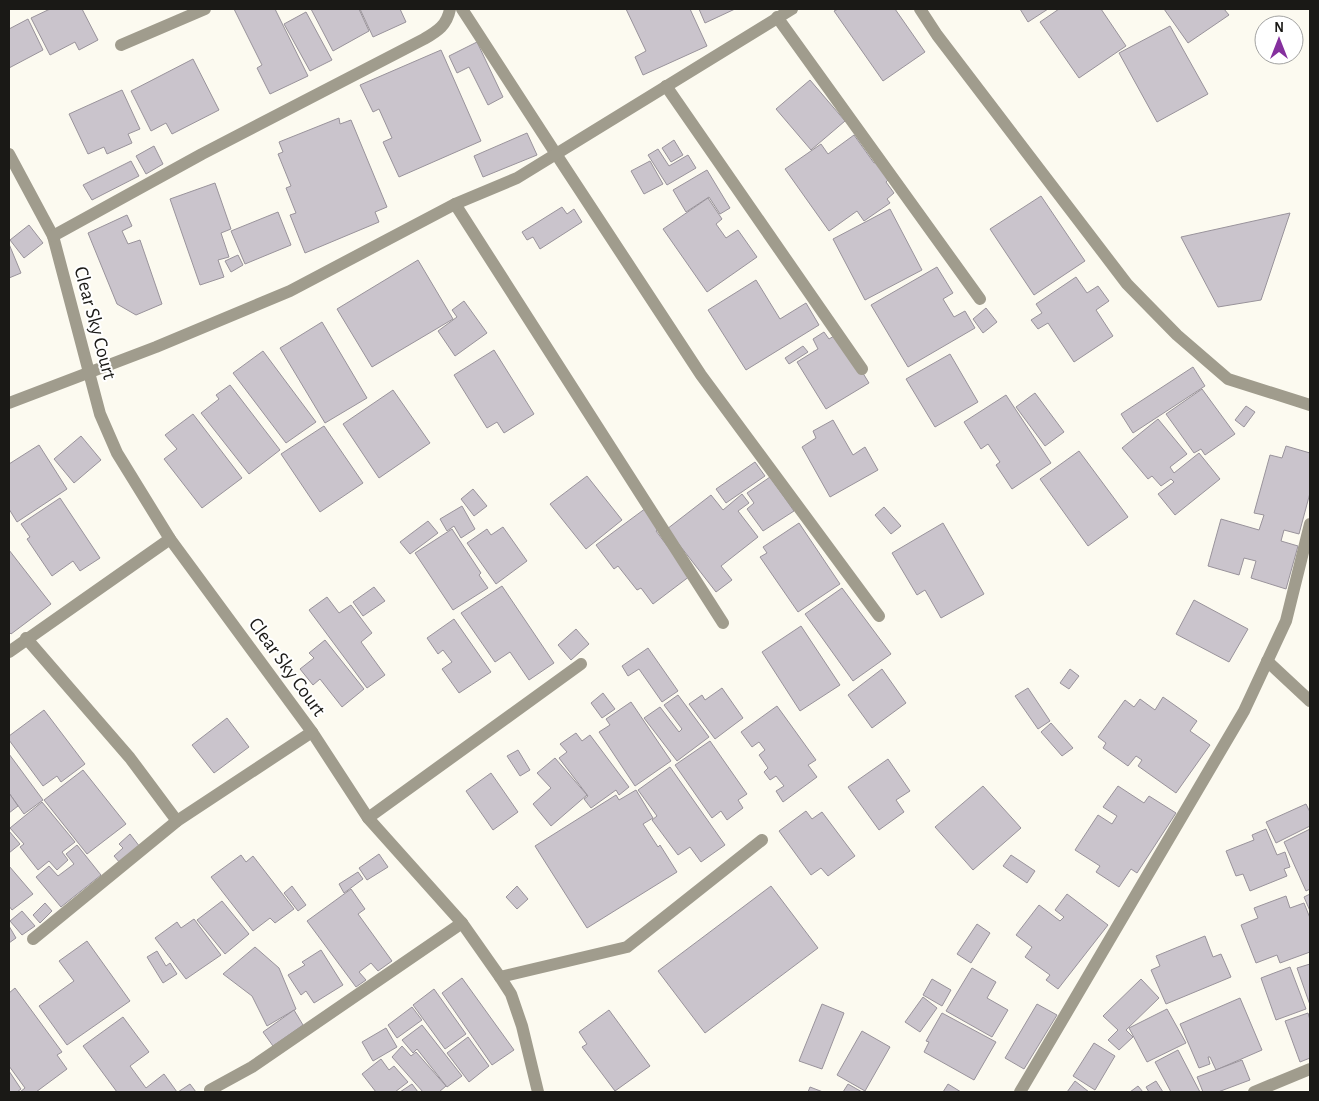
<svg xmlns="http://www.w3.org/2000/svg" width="1319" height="1101" viewBox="0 0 1319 1101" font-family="'Alegreya Sans',sans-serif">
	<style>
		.building { fill: #cac4cc; stroke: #99939b }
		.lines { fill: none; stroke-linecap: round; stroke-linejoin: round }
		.lane { stroke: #a09c8d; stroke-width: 12 }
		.street { stroke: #a09c8d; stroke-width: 12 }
		.labels { text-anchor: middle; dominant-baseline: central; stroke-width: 4; stroke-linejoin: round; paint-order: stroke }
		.street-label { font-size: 20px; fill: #1a1916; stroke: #fff }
	</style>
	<rect width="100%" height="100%" fill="#fcfaf0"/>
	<!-- building -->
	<g class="building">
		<path d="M50 9H82L98 40 79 50 75 42 50 55 31 18Z"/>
		<path d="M234 9H275L308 76 270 94 257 68 262 65Z"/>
		<path d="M311 9H359L369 31 333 51Z"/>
		<path d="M360 9H400L406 22 373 37Z"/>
		<path d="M626 9H690L707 46 643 75 635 57 646 51Z"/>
		<path d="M699 9H735L705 23Z"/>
		<path d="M838 9H895L925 52 883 81 834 11Z"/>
		<path d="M1020 9H1048L1028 22Z"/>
		<path d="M1059 9H1101L1126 46 1079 78 1040 22Z"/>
		<path d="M1164 9H1224L1229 15 1188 43Z"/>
		<path d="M306 12 332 60 310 71 284 24Z"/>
		<path d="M28 19 43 50 9 68V29Z"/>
		<path d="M1170 26 1208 94 1157 122 1119 53Z"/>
		<path d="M477 42 503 97 488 105 469 67 457 73 449 56Z"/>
		<path d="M441 50 481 141 399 177 383 142 392 138 379 109 373 112 360 85Z"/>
		<path d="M193 59 219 110 172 134 166 123 151 131 131 91Z"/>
		<path d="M810 80 845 121 811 150 776 109Z"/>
		<path d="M122 90 140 129 128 134 132 143 107 154 104 147 88 154 69 114Z"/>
		<path d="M339 118 340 124 351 120 387 207 375 212 379 222 305 253 290 215 296 213 286 188 291 186 278 154 283 152 279 142Z"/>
		<path d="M527 133 537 155 483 177 474 156Z"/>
		<path d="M854 135 874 163 878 161 890 178 886 182 894 193 887 199 890 203 864 221 857 211 829 231 785 169 821 144 828 154Z"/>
		<path d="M674 140 683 155 671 162 662 148Z"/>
		<path d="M154 146 163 164 146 174 136 156Z"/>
		<path d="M658 149 669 166 688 155 696 168 667 185 648 155Z"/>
		<path d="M131 161 139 176 92 200 83 185Z"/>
		<path d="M650 161 663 184 644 194 631 171Z"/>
		<path d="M707 170 730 208 720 214 709 197 686 212 673 190Z"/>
		<path d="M215 183 231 229 221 233 229 257 218 260 224 277 200 285 170 199Z"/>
		<path d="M1041 196 1085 261 1034 295 990 229Z"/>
		<path d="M708 198 722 219 716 224 726 238 738 230 757 257 707 292 663 229Z"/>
		<path d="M562 207 567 214 574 209 582 222 540 249 533 237 527 240 522 232Z"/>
		<path d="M890 209 922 270 865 300 833 239Z"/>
		<path d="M278 212 291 245 245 264 231 231Z"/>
		<path d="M1290 213 1261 300 1218 307 1181 237Z"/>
		<path d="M127 215 132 226 122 231 128 244 140 240 162 304 136 315 117 304 88 233Z"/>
		<path d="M29 225 43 243 24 258 10 240Z"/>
		<path d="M9 244 21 273 9 278Z"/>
		<path d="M238 255 243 265 231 272 225 261Z"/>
		<path d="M418 260 453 319 372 367 337 309Z"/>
		<path d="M937 267 953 293 943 299 954 317 965 311 975 328 908 367 871 305Z"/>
		<path d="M1076 277 1087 293 1098 286 1109 301 1096 310 1113 336 1074 362 1048 323 1038 329 1031 320 1042 313 1036 304Z"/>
		<path d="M756 280 780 319 806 303 819 325 746 370 708 310Z"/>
		<path d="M464 301 487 333 455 356 438 331 457 317 452 310Z"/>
		<path d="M986 308 997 322 983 333 973 319Z"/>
		<path d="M322 322 367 398 325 423 280 348Z"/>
		<path d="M824 332 829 339 834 336 853 357 869 383 826 409 797 362 818 349 813 339Z"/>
		<path d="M803 346 808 352 789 364 785 358Z"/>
		<path d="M494 350 534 414 504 433 497 422 487 428 454 375Z"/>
		<path d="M263 351 316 422 286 443 233 373Z"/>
		<path d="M950 354 978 402 935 427 906 379Z"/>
		<path d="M1193 367 1205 386 1133 433 1121 414Z"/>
		<path d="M230 385 280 450 249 474 201 413 219 399 216 395Z"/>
		<path d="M1202 389 1235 434 1205 455 1201 449 1194 453 1166 414Z"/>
		<path d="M393 390 430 443 379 478 343 424Z"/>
		<path d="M1035 393 1064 432 1045 446 1016 407Z"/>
		<path d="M1006 395 1051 463 1012 489 996 465 1000 462 988 444 981 449 964 422Z"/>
		<path d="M1246 406 1255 412 1244 427 1235 420Z"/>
		<path d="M193 414 242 478 202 508 164 459 177 449 165 435Z"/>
		<path d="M1158 419 1187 454 1170 467 1174 473 1199 453 1220 479 1175 515 1158 494 1174 482 1171 479 1161 486 1152 476 1148 479 1122 448Z"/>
		<path d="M833 420 853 455 865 447 878 470 830 497 802 447 816 438 813 431Z"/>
		<path d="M324 426 363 483 320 512 281 454Z"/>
		<path d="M81 436 101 460 74 483 54 459Z"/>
		<path d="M39 445 67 489 17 522 9 509V464Z"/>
		<path d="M1286 446 1310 453V493L1299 534 1284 530 1281 541 1298 546 1286 589 1251 578 1256 561 1244 558 1239 575 1208 566 1221 519 1259 530 1264 515 1254 513 1270 455 1282 458Z"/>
		<path d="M1079 451 1128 517 1088 546 1040 479Z"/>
		<path d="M755 462 765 476 726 503 716 489Z"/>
		<path d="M587 476 622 520 586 549 550 504Z"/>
		<path d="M770 477 794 511 763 531 747 509 754 503 747 493Z"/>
		<path d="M473 489 487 506 474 516 461 499Z"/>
		<path d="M742 494 749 503 738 511 758 537 721 566 732 580 716 592 667 529 711 495 723 510Z"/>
		<path d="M60 498 100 558 80 571 73 561 52 576 27 539 30 537 21 524Z"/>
		<path d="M462 506 475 529 461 538 454 526 447 531 440 519Z"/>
		<path d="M884 507 901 526 891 534 875 515Z"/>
		<path d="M646 508 660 528 656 531 690 576 653 604 641 588 637 590 618 566 614 569 596 545Z"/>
		<path d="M428 521 438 533 410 554 400 542Z"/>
		<path d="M799 523 840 584 798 612 760 557 767 553 763 547Z"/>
		<path d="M943 523 984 594 941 618 925 590 917 595 892 553Z"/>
		<path d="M503 527 527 561 496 584 467 543 487 529 491 535Z"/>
		<path d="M452 529 481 573 479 575 488 588 453 610 415 553Z"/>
		<path d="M9 550 51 604 11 634 9 632Z"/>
		<path d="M502 586 554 663 529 680 510 652 495 662 461 613Z"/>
		<path d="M374 587 385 601 363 616 353 602Z"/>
		<path d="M842 588 891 654 853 681 805 614Z"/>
		<path d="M327 597 339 613 351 605 372 633 361 642 385 675 367 688 309 610Z"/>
		<path d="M1194 600 1248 629 1229 662 1176 634Z"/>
		<path d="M454 619 491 672 459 693 442 669 452 662 443 650 438 654 427 638Z"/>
		<path d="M801 626 840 685 800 711 762 652Z"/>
		<path d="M576 629 589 644 571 660 558 645Z"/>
		<path d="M325 640 364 689 342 707 320 679 313 685 300 669 314 658 309 653Z"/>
		<path d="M648 648 678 691 662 702 639 669 628 676 622 666Z"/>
		<path d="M882 669 906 703 872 728 848 695Z"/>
		<path d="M1070 669 1079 676 1069 689 1060 683Z"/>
		<path d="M722 688 743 718 715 739 689 704 702 695 705 700Z"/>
		<path d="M1028 688 1050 721 1038 729 1015 696Z"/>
		<path d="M603 693 615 709 602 718 591 703Z"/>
		<path d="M678 695 709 737 677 761 644 718 660 707 679 732 682 729 664 705Z"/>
		<path d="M1163 697 1197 721 1190 731 1210 745 1176 793 1138 766 1142 760 1136 756 1128 766 1103 748 1106 743 1098 737 1125 700 1134 707 1140 699 1155 710Z"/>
		<path d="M631 702 671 761 635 786 599 732 610 725 606 719Z"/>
		<path d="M777 706 816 760 808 765 817 777 783 802 776 791 784 786 776 776 770 780 764 772 768 768 759 755 765 750 759 742 752 747 741 732Z"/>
		<path d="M44 710 85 764 61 782 57 776 43 786 9 740V736Z"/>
		<path d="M227 718 249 747 214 773 192 745Z"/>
		<path d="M1051 723 1073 748 1062 756 1041 732Z"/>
		<path d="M576 733 582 741 590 735 629 787 619 795 616 790 591 808 584 799 588 796 559 758 567 752 560 744Z"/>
		<path d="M710 741 747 794 738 800 743 808 727 820 721 811 712 818 675 765Z"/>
		<path d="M518 750 530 770 520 776 507 756Z"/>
		<path d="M9 754 43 800 24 814 9 793Z"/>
		<path d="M555 758 587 795 551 826 533 804 551 788 537 773Z"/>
		<path d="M888 759 910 791 896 800 904 812 879 830 848 787Z"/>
		<path d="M670 767 725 845 701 862 690 847 678 855 652 820 657 816 638 790Z"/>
		<path d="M83 770 126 824 87 854 44 800Z"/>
		<path d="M491 773 518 812 493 830 466 791Z"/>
		<path d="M983 786 1021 828 973 870 935 827Z"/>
		<path d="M1118 786 1144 803 1149 796 1176 813 1137 873 1131 869 1119 887 1096 872 1100 866 1075 850 1098 815 1112 824 1117 816 1103 807Z"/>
		<path d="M636 790 653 818 643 824 658 847 660 845 677 872 587 928 535 846 616 795 619 800Z"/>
		<path d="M9 793 18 806 9 813Z"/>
		<path d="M42 802 75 842 62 852 68 860 57 870 49 861 38 870 20 847 24 844 10 828Z"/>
		<path d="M1306 804 1310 812V826L1276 843 1266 822Z"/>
		<path d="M806 811 812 819 822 812 855 856 828 876 821 868 811 875 779 831Z"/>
		<path d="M1266 829 1277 855 1285 852 1290 867 1284 869 1287 876 1250 891 1243 874 1236 876 1226 851 1254 840 1252 835Z"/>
		<path d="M1310 829V889L1306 891 1284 842Z"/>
		<path d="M9 831 20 844 9 853Z"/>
		<path d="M130 834 140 847 120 863 114 856 123 848 119 844Z"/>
		<path d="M77 845 101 875 61 907 36 877 49 866 58 876 74 864 66 854Z"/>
		<path d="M379 854 388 867 367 880 359 868Z"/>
		<path d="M241 855 246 862 253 856 294 909 275 923 270 918 253 931 211 877Z"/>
		<path d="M1011 855 1035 871 1027 883 1003 866Z"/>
		<path d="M9 866 33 894 12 910 9 906Z"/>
		<path d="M358 872 363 879 344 893 339 884Z"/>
		<path d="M292 886 306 905 298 911 284 893Z"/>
		<path d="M517 886 528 899 517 909 506 897Z"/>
		<path d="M771 886 818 948 705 1033 658 971Z"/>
		<path d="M351 889 365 909 358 914 392 961 378 971 371 963 359 972 366 980 356 987 307 921Z"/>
		<path d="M1067 894 1108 925 1058 989 1046 980 1050 975 1025 957 1032 947 1016 935 1039 905 1060 921 1064 917 1055 910Z"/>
		<path d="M1310 894V911L1304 897Z"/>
		<path d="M1286 896 1290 908 1304 903 1310 918V952L1280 963 1277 955 1256 963 1241 925 1258 918 1254 908Z"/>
		<path d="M222 901 249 934 225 954 197 920Z"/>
		<path d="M45 903 52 911 40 923 33 915Z"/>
		<path d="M22 911 35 926 22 935 10 921Z"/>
		<path d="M194 919 221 955 186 979 155 938 177 922 181 928Z"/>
		<path d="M977 924 990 933 971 963 957 954Z"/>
		<path d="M9 926 16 938 9 943Z"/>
		<path d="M1205 936 1213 957 1221 954 1231 977 1166 1004 1151 970 1160 966 1156 956Z"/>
		<path d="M87 941 130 1001 67 1045 39 1006 74 981 59 961Z"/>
		<path d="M255 947 279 968 296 1009 267 1026 252 996 223 974Z"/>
		<path d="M321 950 343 985 314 1003 306 991 301 995 288 975 305 965 302 962Z"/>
		<path d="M157 951 166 966 170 963 177 974 163 983 147 957Z"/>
		<path d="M1310 964V1005L1297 968Z"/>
		<path d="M1290 967 1306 1009 1276 1020 1261 978Z"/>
		<path d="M972 968 996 982 987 998 1008 1010 992 1037 946 1011Z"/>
		<path d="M462 978 514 1050 492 1065 442 993Z"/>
		<path d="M932 979 951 990 942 1006 923 995Z"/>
		<path d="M1141 979 1159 998 1126 1030 1133 1037 1119 1050 1108 1040 1118 1030 1103 1016Z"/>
		<path d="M15 988 62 1052 57 1055 67 1069 36 1092H20L25 1088 9 1066V993Z"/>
		<path d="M434 989 466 1034 445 1049 413 1005Z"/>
		<path d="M923 997 937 1008 920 1032 905 1022Z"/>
		<path d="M1240 998 1262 1050 1216 1070 1210 1057H1208L1210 1064 1199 1068 1180 1024Z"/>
		<path d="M822 1004 844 1013 822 1069 799 1061Z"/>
		<path d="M1037 1004 1057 1015 1024 1069 1005 1058Z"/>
		<path d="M412 1007 422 1020 397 1038 388 1025Z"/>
		<path d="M1167 1009 1186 1043 1147 1062 1129 1028Z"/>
		<path d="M294 1010 303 1025 273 1046 263 1032Z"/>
		<path d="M609 1010 650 1066 615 1091 582 1047 587 1044 579 1032Z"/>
		<path d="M942 1013 996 1042 974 1080 924 1052 929 1042 926 1041Z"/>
		<path d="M1308 1013 1310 1020V1058L1300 1062 1285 1021Z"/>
		<path d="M123 1017 149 1052 130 1066 146 1088 164 1074 177 1092H117L83 1046Z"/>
		<path d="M422 1025 462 1076 447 1087 417 1049 413 1053 402 1040Z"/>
		<path d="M386 1028 397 1047 373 1061 362 1042Z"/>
		<path d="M862 1031 890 1047 865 1091 837 1075Z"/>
		<path d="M468 1037 489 1066 469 1082 447 1053Z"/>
		<path d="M1094 1043 1115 1056 1095 1090 1073 1076Z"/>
		<path d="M402 1046 411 1056 416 1052 446 1086 439 1092H423L392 1057Z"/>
		<path d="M1178 1050 1200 1092H1171L1155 1062Z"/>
		<path d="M381 1059 389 1070 394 1066 408 1082 395 1092H376L362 1074Z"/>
		<path d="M1242 1060 1250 1080 1218 1092H1203L1197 1077Z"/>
		<path d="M9 1071 21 1089 17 1092H9Z"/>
		<path d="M1075 1081 1089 1092H1067Z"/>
		<path d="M1156 1081 1163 1092H1149L1146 1087Z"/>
		<path d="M190 1084 196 1092H178Z"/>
		<path d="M412 1084 418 1092H400Z"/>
		<path d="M848 1084 862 1092H843Z"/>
		<path d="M948 1084 961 1092H943Z"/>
		<path d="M1138 1086 1143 1092H1130Z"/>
		<path d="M810 1087 823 1092H808Z"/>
	</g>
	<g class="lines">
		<!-- lane -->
		<path class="lane" d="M556 154 701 375 879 616"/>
		<!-- street -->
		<g class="street">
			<path d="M462 9 556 154"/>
			<path d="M920 9 937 35 1127 284 1177 335 1228 379 1310 405"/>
			<path d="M777 17 980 299"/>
			<path d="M121 45 205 9"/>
			<path d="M666 86 862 369"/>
			<path d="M9 154 53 236 100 414 117 453 170 539 312 732 368 818 462 923 500 977 511 994 522 1026 538 1092"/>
			<path d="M455 204 723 623"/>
			<path d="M53 236 202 154 424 39C438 31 447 25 450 9"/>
			<path d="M9 403 156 347 290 291 455 204 517 178 792 9"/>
			<path d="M26 638 130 758 177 821"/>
			<path d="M9 652 170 539"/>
			<path d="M1267 661 1310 701"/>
			<path d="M368 818 581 664"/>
			<path d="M33 939 177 821 312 732"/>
			<path d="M500 977 627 947 762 840"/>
			<path d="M210 1090 252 1067 462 923"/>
			<path d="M1020 1092 1244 711 1286 621 1310 524"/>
			<path d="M1254 1092 1310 1069"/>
		</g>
	</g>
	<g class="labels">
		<!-- street labels -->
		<g class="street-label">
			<text transform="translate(95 323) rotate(75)">Clear Sky Court</text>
			<text transform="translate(287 667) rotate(54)">Clear Sky Court</text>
		</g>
	</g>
	<!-- border -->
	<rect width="1319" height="1101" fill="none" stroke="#1a1916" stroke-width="20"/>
	<!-- north arrow -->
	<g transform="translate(1279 40)"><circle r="24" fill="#ffffff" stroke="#a3a3a2"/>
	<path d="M0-4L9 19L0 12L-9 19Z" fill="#85309e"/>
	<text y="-8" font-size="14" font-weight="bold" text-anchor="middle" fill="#1a1916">N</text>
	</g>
</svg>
